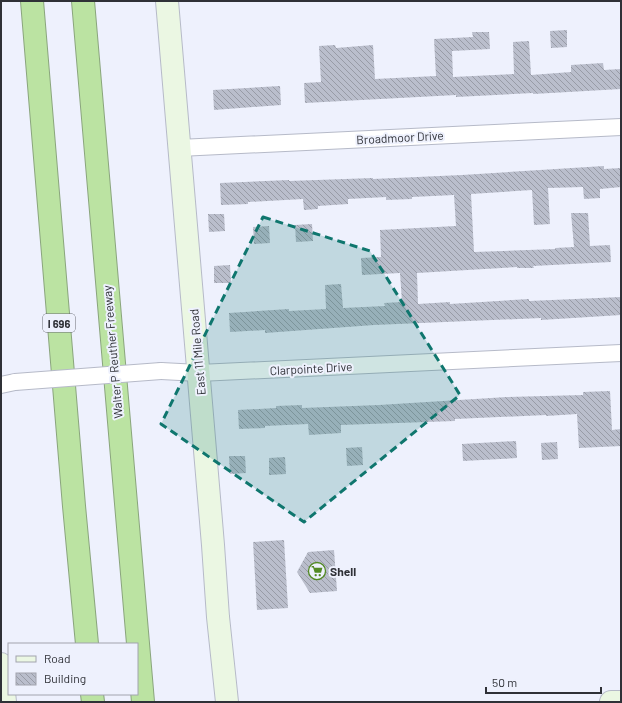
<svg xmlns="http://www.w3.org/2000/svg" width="622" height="703" viewBox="0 0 622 703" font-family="Barlow,sans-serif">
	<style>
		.building { fill: url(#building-back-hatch) }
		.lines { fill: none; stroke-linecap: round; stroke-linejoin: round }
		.street-casing { stroke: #b6bac8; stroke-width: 18 }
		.secondary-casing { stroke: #b6bac8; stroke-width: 24 }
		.highway-casing { stroke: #8aa57d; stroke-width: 24 }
		.street { stroke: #fff; stroke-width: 16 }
		.secondary { stroke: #ebf7e3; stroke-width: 22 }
		.highway { stroke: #bbe3a2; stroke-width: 22 }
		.street-bridge-casing { stroke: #b6bac8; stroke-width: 18; stroke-linecap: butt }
		.street-bridge { stroke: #fff; stroke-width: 16 }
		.marked { fill: #0f766e; fill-opacity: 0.2; stroke: #0f766e; stroke-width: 3; stroke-dasharray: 8 5; stroke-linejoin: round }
		.labels { text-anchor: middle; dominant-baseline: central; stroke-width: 4; stroke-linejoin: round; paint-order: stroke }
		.shield { fill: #eef1fd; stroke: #686b72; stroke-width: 1 }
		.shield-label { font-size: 11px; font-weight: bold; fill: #2f3137 }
		.street-label { font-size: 12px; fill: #2f3137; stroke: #eef1fd }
		.poi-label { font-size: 12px; font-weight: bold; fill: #2f3137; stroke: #eef1fd; text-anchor: start }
	</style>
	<defs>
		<pattern id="building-back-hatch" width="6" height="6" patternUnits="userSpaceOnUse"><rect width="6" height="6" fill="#babecc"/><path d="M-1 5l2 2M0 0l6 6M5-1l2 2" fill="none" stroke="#989ba6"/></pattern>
	</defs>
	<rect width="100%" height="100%" fill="#eef1fd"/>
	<!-- building -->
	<g class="building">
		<path d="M567 30V47L551 48 550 31Z"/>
		<path d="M472 32H489L490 49 452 51 453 77 514 74 513 42 529 41 531 75 571 72V65L603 63 604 70 621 69V89L533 94V93L456 97V95L305 103 304 83 321 82 319 46 335 45 336 48 373 45 375 79 436 76 434 39 473 37Z"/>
		<path d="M280 86 281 105 214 110 213 90Z"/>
		<path d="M604 166V169L621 168V187L600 189V198L584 199 583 187 548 188 550 224 534 225 532 190 471 194 474 252 555 249V248L574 247 571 213H588L590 246 610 245 611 262 533 266 534 268H517V267L417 273 418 304 450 302V304L529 299V301L621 297V315L541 320V318L374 325 265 333V330L230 332 229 313 289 309V311L326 309 325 285 341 284 343 308 385 306 384 303 402 302 400 273 362 275 361 258 381 257 380 230 456 226 454 195 412 197V199L386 200V197L348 199V204L318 206V209L304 210 303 199 248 202V204L221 205 220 183 289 180V181L373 178V179L462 175Z"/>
		<path d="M208 214H224L225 231 209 232Z"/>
		<path d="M312 224 313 241 296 242 295 225Z"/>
		<path d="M269 226 270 243 254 244 253 227Z"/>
		<path d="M230 265 231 283H214V266Z"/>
		<path d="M610 391 612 430 621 429V446L579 448 577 414 546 416V415L455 419V421L341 425V433L309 435 308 424 265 426V428L239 429 238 410 276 408V406L302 405V408L379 405 507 397 583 395V392Z"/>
		<path d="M516 441 517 458 463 461 462 444Z"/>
		<path d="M557 442 558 459 542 460 541 443Z"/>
		<path d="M362 447 363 465 347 466 346 448Z"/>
		<path d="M229 456H245L246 473 230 474Z"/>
		<path d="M285 457 286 474 269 475V458Z"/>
		<path d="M284 540 288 608 257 610 253 542Z"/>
		<path d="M334 550 337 591 310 593 297 572 308 552Z"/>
	</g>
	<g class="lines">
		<!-- street casing -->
		<g class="street-casing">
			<g id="street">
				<path d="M179 148 621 127"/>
				<path d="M161 371 199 373 621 353"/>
				<path d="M1 385 15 382"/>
			</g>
		</g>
		<!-- secondary casing -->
		<g class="secondary-casing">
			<g id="secondary">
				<path d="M167 1 213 545 218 617 227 702"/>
				<path d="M1 664 5 702"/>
				<path d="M611 702H621"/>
			</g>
		</g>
		<!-- highway casing -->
		<g class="highway-casing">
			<g id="highway">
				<path d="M32 1 74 506 87 644"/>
				<path d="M83 1 143 702"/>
				<path d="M92 694 93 702"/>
			</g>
		</g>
		<!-- street -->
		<use href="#street" class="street"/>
		<!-- secondary -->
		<use href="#secondary" class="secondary"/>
		<!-- highway -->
		<use href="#highway" class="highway"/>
		<!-- street-bridge casing -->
		<g class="street-bridge-casing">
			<path id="street-bridge" d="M15 382 161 371"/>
		</g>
		<!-- street-bridge -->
		<use href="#street-bridge" class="street-bridge"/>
	</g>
	<!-- marked area -->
	<path class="marked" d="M263 217 370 251 460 395 304 522 161 424Z"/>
	<!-- icons -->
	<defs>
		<g id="supermarket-ring" transform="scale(0.9)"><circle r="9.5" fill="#eef1fd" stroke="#538a25" stroke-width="1.5"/><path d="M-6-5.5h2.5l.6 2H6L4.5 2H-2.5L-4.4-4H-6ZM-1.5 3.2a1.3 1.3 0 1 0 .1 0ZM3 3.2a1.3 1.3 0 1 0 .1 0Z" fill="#538a25"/></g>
	</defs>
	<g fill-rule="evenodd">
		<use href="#supermarket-ring" x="317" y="571"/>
	</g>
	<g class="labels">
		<!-- shield labels -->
		<rect class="shield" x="43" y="314" width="32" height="18" rx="3"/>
		<g class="shield-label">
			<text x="59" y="323">I 696</text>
		</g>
		<!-- street labels -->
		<g class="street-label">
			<text transform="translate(400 137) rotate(-3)">Broadmoor Drive</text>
			<text transform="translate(112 352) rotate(-95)">Walter P Reuther Freeway</text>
			<text transform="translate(197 352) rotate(-95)">East 11 Mile Road</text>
			<text transform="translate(311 368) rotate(-3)">Clarpointe Drive</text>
		</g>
		<!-- poi labels -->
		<g class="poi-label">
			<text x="330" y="571">Shell</text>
		</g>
	</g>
	<!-- border -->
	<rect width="622" height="703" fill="none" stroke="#2f3137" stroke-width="4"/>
	<!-- legend -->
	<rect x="8" y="643" width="130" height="52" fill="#eef1fd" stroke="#a2a4ae"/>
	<rect x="16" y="656" width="20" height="6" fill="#ebf7e3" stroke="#a2a4ae"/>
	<text x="44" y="663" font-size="12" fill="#2f3137">Road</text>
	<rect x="16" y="673" width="20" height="12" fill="url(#building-back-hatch)" stroke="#a2a4ae"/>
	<text x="44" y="683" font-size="12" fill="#2f3137">Building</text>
	<!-- scale -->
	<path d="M486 687v6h115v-6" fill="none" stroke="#2f3137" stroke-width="2"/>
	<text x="492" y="687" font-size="12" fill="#2f3137" stroke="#eef1fd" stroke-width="3" paint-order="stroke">50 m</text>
</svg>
